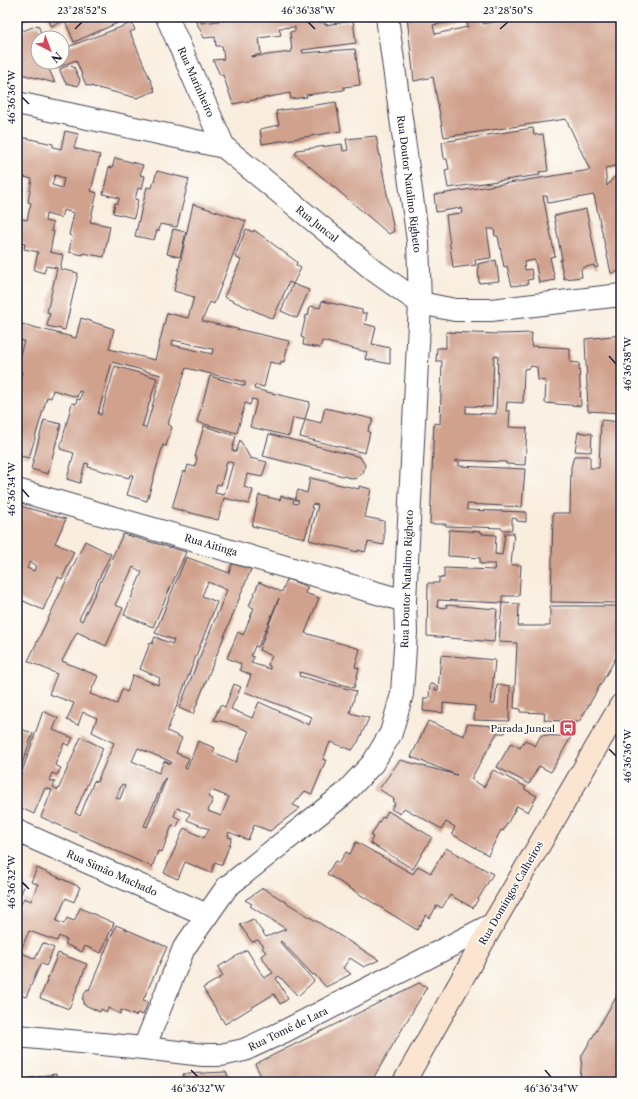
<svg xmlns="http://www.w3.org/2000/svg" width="638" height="1099" viewBox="0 0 638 1099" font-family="'Libre Caslon Text',serif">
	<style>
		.building { fill: #d0a18d; fill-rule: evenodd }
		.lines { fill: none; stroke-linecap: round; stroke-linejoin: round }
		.minor-casing { stroke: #424053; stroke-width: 24 }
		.secondary-casing { stroke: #424053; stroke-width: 24 }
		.minor { stroke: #fff; stroke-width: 22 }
		.secondary { stroke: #fce5d0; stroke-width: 22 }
		.ticks { fill: none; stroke: #22223b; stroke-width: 1.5 }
		.labels { text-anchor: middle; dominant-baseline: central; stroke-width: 3.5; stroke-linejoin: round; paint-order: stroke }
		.street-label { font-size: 10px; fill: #22223b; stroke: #fdfcf7 }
		.poi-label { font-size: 10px; fill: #22223b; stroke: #fdfcf7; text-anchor: end }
		.neatline { fill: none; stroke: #22223b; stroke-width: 1.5 }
		.ticks-label { font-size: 10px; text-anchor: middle; fill: #22223b }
	</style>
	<rect width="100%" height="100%" fill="#fdfcf7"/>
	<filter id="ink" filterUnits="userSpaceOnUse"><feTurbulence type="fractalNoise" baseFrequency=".025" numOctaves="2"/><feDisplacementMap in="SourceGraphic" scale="8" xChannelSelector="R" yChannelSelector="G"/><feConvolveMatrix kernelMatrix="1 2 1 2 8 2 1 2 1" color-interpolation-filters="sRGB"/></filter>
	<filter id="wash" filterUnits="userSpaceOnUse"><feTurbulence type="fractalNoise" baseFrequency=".012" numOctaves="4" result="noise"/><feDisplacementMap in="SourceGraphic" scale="16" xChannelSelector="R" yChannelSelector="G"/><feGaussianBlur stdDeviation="0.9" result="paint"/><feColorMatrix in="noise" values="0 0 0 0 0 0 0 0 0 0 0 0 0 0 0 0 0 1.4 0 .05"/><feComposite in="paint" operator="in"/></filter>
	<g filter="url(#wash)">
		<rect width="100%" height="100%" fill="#f9edde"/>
		<g id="blocks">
			<!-- building -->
			<g class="building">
				<path d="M18 17H33L21 22Z"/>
				<path d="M48 17H125L121 19 122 21 74 42 66 23 71 20V18L51 26Z"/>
				<path d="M194 17H208V18L201 19V23L219 21V17H237L238 19 258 17H308V23L324 22 325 25 353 21 356 43 302 50 303 53 355 49 360 85 344 87V90L306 95 307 97 291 99 290 93 233 104 223 75H220L213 60 224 59 222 46H216L215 37 204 38ZM295 27V31L290 32 292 51 291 52 251 57V56L261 54 259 38 281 35 279 28Z"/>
				<path d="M407 17H458V21L433 25 435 34 468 27 466 17H482L483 24 505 20 504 17H621V165L605 168 607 186 614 177 621 176V271L611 273 594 195 548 203 547 196H543L555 256 550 257 555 280 539 283 535 260 524 262 525 270 531 269 533 279 527 280 528 284 512 286 507 266 504 267 498 236H495L494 229H487L491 258 475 260 476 265 453 268 446 215 462 213 461 208 436 212 434 195 590 170 566 119 444 137 433 77 414 81Z"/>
				<path d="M20 23 23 31 38 25 43 38H38V62H46L55 83 21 74 17 65V24Z"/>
				<path d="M132 23 135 30 130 32 155 91 137 98 86 85 76 60 56 68 53 62H62V49Z"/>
				<path d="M67 66 74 67 80 80 78 86 66 83 65 82 60 71V69Z"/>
				<path d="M336 102 341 131 262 144 260 129 279 125 276 111Z"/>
				<path d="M17 120H20L18 130H17Z"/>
				<path d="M533 128 534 135 543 134 548 171 539 172 540 175 448 188 445 170 449 169 447 159H444L442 142Z"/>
				<path d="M65 131 78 134 74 148 100 155 91 191 97 193 90 222 110 226 104 257 83 253V255L69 252 72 236 69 235 74 213 63 210 61 218 46 214 45 221 53 223 51 231H54L50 252 63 255 60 269 78 273 65 330 47 326 50 313 47 312 57 268 46 266 44 273 34 270 38 252 24 249 25 244 17 242V218L27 220 31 203 28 202 32 179 17 175V156L21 137 53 144V147L61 149ZM55 175 64 178 62 188 52 185Z"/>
				<path d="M376 136 394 231 389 234 295 154 297 150 342 144 343 151 348 150 346 139Z"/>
				<path d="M115 158 143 165 140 175 145 176 142 189 138 188 135 199 138 200 134 218 113 213 115 203H118L119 198 103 194 109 167 112 168Z"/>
				<path d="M157 171 189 179 177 227 160 224 159 231 157 230 154 240 135 236 147 187 152 188Z"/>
				<path d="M17 176 24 178 21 188H23L18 213Z"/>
				<path d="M193 204 246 221 214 304 210 302 202 321 289 341 284 362 281 361V365L270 362 264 387 255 385 254 389 310 402 305 419 321 423 325 408 373 419 371 426H369L368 432H370L365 453 300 437 305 420 293 418 289 436 250 427 257 400 252 399 250 405 245 403 237 433 197 422 210 376 245 386V382L186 368 168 424 172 427 166 446 163 445 147 501 127 495 133 475H130L129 478 88 467 89 464 85 463 80 483 67 479 74 453 60 449 72 403 76 404 77 399 80 400 82 392 79 391 77 397 53 390 51 398 47 397 29 458 17 455V387L22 372 17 371V365L24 341 17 339 22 324 76 338 81 318 114 329 109 349 155 360 167 313 188 318 194 297 174 291ZM173 340 213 349 212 354 172 345ZM112 362 161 375 146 428 142 427 157 378 115 366 101 415 98 414Z"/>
				<path d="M586 209 598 267 595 268 594 265 582 268 581 270 582 277 564 279 560 260H562L554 216Z"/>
				<path d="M173 229 186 232 180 257 167 254Z"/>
				<path d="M246 229 253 232 254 230 297 262 296 265 301 268 293 284 289 282 273 319 224 297 241 260 235 257Z"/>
				<path d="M496 260 499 281 479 283 478 264Z"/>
				<path d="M293 284 309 290 297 318 281 311Z"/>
				<path d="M322 301 362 310V313H367L365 324 376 327 372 344 390 348V364L365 359 367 352 322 341 320 348 303 345 304 338 301 337 306 315 308 316 310 306 320 308Z"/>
				<path d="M446 332 499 334 532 333 531 346 570 348V362L579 363 581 406 545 403 546 381 538 380 537 367 530 366V368L524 369 523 403 507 402 506 411H510L509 427 527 428 525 465 506 464V462L455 460V462H459V466L525 469 522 507 467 504V510L526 512V522L517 521V519L512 518V530H502V528L446 526V524H430L434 423 440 424 442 361H436L437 348H446ZM494 356H498L496 414 466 413V406L492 407Z"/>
				<path d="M621 335V413L588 411 585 339Z"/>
				<path d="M44 420 61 424 48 474 31 469Z"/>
				<path d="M601 420 621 422V603L551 602 553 513H570L571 467 574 456H590V468H599Z"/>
				<path d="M204 426 236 436 232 450 236 452 240 440 250 458 267 462 262 477 247 474 244 487 253 490 249 504 224 498 218 520 172 508 183 471 186 472 188 465 195 467 197 457H195ZM227 461 233 463 224 495 215 493 217 484 221 485Z"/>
				<path d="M578 432 592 434 591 452 575 451Z"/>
				<path d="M269 434 360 457 365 465 363 473 355 479 263 456Z"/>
				<path d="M310 478 359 489V486L371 489 365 517 384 521V545L368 542 365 552 358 550V552L309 540 318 505 312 504 311 508H313L305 538 252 526 259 495 280 500 281 496 294 499 293 503 297 504 299 501 295 500 298 490 307 493Z"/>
				<path d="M17 505 66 519 55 543 74 552 62 579 58 577 43 610 17 598ZM30 562 36 565 34 571 27 568Z"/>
				<path d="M449 530 482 532V534L496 535 495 554 502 555 505 533H514L511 565H521L519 596H502V603L438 600 437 607 446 608V605L497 609 494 642 427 636 428 583H439V577L444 578V568L494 570 495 564H480V558L448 556Z"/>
				<path d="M123 534 186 552 153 627 124 615 142 572 133 567 115 605 123 608 106 646 77 632 62 661 98 676 90 694 117 704 122 689 127 692 133 675 158 685 160 678 140 669 150 643 152 644 155 637 172 644 174 640 155 633 186 557 229 573 232 564 251 569 193 714 179 708 227 590 208 582 202 596 217 602 167 731 182 738 176 753 189 758 185 768 187 769 198 741 215 748 213 752 236 762 249 731 225 722 214 720 220 705 225 707 234 684 241 687 231 709 252 718 259 702 309 725 312 717 245 692 251 675 240 670 241 664 227 658 238 632 243 635 254 608 249 606 259 582 282 592 287 579 308 587 305 593 319 598 305 633 360 649 355 667 359 668 354 688 300 672 299 676 356 691 350 713 369 718 358 742 352 750 330 742 323 760H326L312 794 305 791 293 805 300 808 270 831 254 825 248 840 229 832 228 837 232 838 222 865 215 862 211 873 185 862 178 879 164 873 184 828 204 838 209 829 187 820 190 813 177 808 174 816 180 819 177 827 172 825 162 852 158 851 152 867 41 817 52 790 45 788 34 814 17 806V786L43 711 58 718 53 730 73 738 69 746 64 743 55 765 61 768 57 775 52 773 49 780 55 782 53 787 58 790 81 737 103 748 75 813 80 816 94 781 97 782 114 743 92 732 97 718 83 712 78 725 67 720 74 703 49 694 57 674 28 661 85 541 111 554 79 619 82 621ZM279 598 259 650 272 656 268 665 270 666V669L251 663 254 657 251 656 255 646 258 647ZM138 748 172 762 171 764 164 761 159 773 132 761ZM165 778 166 779 147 827 144 826ZM122 784 125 786 120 799 116 798ZM211 790 229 797 221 816 208 811 213 799 208 797Z"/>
				<path d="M502 603 519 604 518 626H550V606H621V649L579 722 544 720 545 713 520 712V709L514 708 517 643 499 642Z"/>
				<path d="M441 655 495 660 491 704H495L497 684 510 686 509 721 474 720 475 706 443 703V713L423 711 424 698H429L430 684 436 685 435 690H438Z"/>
				<path d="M428 721 464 736 467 724 507 727 505 733H497L471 779 484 787 493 770 526 787 524 789 537 796 528 812 517 806 503 831 501 830 488 855 452 834 455 827 446 822 442 829 404 808 400 814 391 809 395 804 393 802 394 799 379 789 400 760 457 775 411 757Z"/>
				<path d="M17 728 33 733 17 778Z"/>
				<path d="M541 735 571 737 551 772 539 766 529 784 497 767 511 743 520 748 525 740 535 746Z"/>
				<path d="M388 811 432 837 413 869 370 843 373 837 371 836 382 817 384 818Z"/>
				<path d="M356 842 413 874 418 866 431 873 446 848 493 874 473 908 450 895 442 908 437 905 430 918 426 915 417 930 327 874 335 861 339 863 346 852 350 854Z"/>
				<path d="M37 868 80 887 74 902 66 898 56 921 64 924 67 918 74 921 80 908 114 923 101 953 85 946 82 952 65 944 67 940 59 936 57 941 29 931 20 952 35 959 43 943 54 948 46 966 41 963 26 997 17 994V913L24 898 31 901 38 884 31 882Z"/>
				<path d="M17 880 25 884 17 903Z"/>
				<path d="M263 888 379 960 364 967 350 958 343 968 351 974 326 987 314 974 313 975 281 941 280 942 314 981 298 996 279 976 276 978 288 999 280 1004 274 994 225 1024 203 988 223 976 218 967 247 950 264 978 273 973 261 956 266 952 262 948 264 946 258 940 252 942 240 925 253 919 266 937 286 929 250 906 252 904 245 900Z"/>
				<path d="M116 925 167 947 143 1000 148 1002 143 1015 137 1013 136 1016 121 1010 120 1014 108 1008 107 1012 101 1009 100 1012 83 1004 84 1000 82 999 87 989 89 990Z"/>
				<path d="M58 953 87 964 69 1009 40 998Z"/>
				<path d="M419 983 427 987 371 1082H264L255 1064Z"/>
				<path d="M621 989V1082H580L582 1055Z"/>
				<path d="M226 1072 231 1082H186L183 1074Z"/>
				<path d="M56 1074 57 1082H17V1080Z"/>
			</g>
		</g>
	</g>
	<g filter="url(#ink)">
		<use href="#blocks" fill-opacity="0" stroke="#424053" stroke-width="1"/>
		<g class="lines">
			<!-- minor casing -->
			<g class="minor-casing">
				<g id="minor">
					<path d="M167 17 224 147"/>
					<path d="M17 103 224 147 376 272 420 303 455 310H491L621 295"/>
					<path d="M17 490 405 601"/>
					<path d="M17 831 207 915"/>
					<path d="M17 1036 144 1048 203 1055H221L244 1050 285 1031 493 924"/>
					<path d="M144 1048 184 948 227 887 344 794 373 763 391 733 402 694 406 632 405 601 420 303 418 241 387 17"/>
				</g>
			</g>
			<!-- secondary casing -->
			<g class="secondary-casing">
				<path id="secondary" d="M404 1082 493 924 621 705"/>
			</g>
			<!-- minor -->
			<use href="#minor" class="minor"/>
			<!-- secondary -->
			<use href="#secondary" class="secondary"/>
		</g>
	</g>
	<!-- ticks -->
	<path class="ticks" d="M308 22 315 29M75 29 82 22M500 29 508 22M22 97 29 104M609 356 616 364M22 489 29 497M609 749 616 756M22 882 29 889M191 1070 198 1077M545 1070 551 1077"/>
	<!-- icons -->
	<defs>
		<g id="bus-square" transform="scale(0.9)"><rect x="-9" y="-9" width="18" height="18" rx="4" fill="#d1495b" stroke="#fdfcf7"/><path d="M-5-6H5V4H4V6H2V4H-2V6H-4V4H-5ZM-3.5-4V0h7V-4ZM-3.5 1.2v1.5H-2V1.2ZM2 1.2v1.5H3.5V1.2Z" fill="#fff"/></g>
	</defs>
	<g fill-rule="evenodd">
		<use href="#bus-square" x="568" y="728"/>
	</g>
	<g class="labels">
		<!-- street labels -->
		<g class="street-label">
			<text transform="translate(196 82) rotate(66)">Rua Marinheiro</text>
			<text transform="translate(409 184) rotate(83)">Rua Doutor Natalino Righeto</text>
			<text transform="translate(317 224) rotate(39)">Rua Juncal</text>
			<text transform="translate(211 545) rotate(16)">Rua Aitinga</text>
			<text transform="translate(407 579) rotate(-88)">Rua Doutor Natalino Righeto</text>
			<text transform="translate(112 873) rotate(24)">Rua Simão Machado</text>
			<text transform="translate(511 893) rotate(-60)">Rua Domingos Calheiros</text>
			<text transform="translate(288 1029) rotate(-26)">Rua Tomé de Lara</text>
		</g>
		<!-- poi labels -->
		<g class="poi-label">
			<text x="555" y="728">Parada Juncal</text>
		</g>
	</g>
	<!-- margin -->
	<rect width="638" height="1099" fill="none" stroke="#fdfcf7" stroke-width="44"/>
	<!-- north arrow -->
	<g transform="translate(50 50) rotate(138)"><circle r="19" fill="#fdfcf7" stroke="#a5a5ac"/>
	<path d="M0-3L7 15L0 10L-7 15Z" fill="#d1495b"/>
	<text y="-6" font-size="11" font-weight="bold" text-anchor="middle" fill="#22223b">N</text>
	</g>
	<rect x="22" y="22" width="594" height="1055" class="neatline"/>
	<g class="ticks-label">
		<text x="82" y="14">23°28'52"S</text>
		<text x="308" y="14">46°36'38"W</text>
		<text x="508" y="14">23°28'50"S</text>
		<text transform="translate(11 97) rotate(-90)" y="4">46°36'36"W</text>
		<text transform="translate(627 364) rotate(-90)" y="4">46°36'38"W</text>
		<text transform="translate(11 489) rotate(-90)" y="4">46°36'34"W</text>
		<text transform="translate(627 756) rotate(-90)" y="4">46°36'36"W</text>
		<text transform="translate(11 882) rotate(-90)" y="4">46°36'32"W</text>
		<text x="198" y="1092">46°36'32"W</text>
		<text x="551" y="1092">46°36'34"W</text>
	</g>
</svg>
